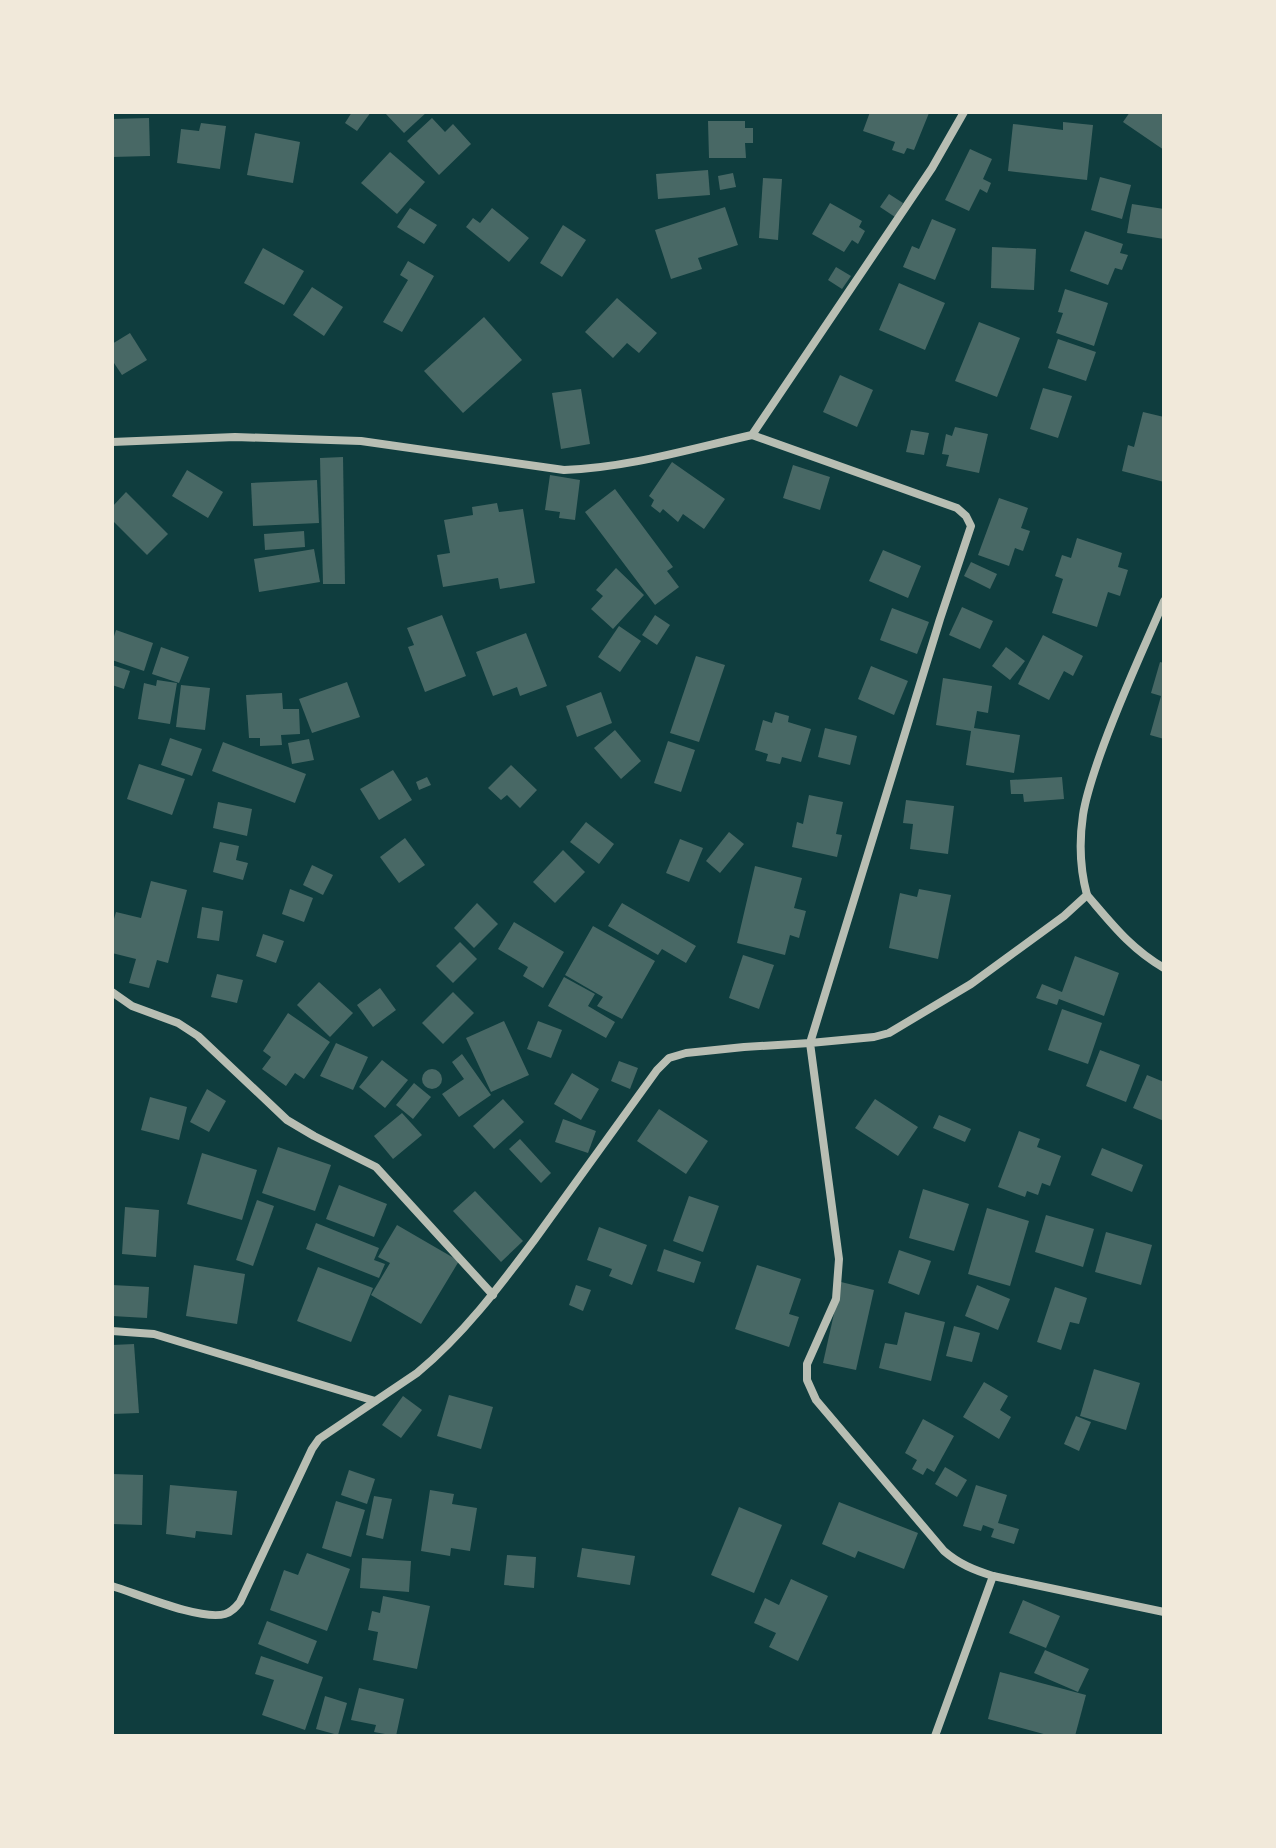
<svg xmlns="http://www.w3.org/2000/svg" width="1276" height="1848" viewBox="0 0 1276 1848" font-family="Spectral,serif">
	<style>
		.building { fill: #486865 }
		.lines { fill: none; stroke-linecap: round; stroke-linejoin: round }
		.minor { stroke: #b8beb3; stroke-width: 8 }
	</style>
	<rect width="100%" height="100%" fill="#0f3d3e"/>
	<!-- building -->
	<g class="building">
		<path d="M352 112H371L357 131 345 123Z"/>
		<path d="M384 112H427L404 133Z"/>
		<path d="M870 112 929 113 914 150 907 148 904 154 892 150 895 142 863 131Z"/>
		<path d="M1130 112H1164V150L1123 122Z"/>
		<path d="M149 118 150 156 112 157V119Z"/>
		<path d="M432 118 445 132 453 124 471 144 439 175 407 141Z"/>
		<path d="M708 121H745V128H753V143H745L746 158H709Z"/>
		<path d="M1063 122 1093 125 1087 180 1008 171 1013 124 1063 130Z"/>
		<path d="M201 123 226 126 220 169 177 163 181 129 199 131Z"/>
		<path d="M255 133 300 142 293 183 247 175Z"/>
		<path d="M970 149 992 159 983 179 991 183 987 193 980 189 969 211 945 200Z"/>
		<path d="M390 152 425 182 397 214 361 183Z"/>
		<path d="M708 170 710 195 658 199 656 174Z"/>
		<path d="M733 173 736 187 720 190 718 176Z"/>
		<path d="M1100 177 1131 185 1122 219 1091 210Z"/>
		<path d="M763 178 782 179 778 240 759 238Z"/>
		<path d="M889 194 903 203 895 217 880 207Z"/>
		<path d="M830 203 862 221 859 227 865 231 858 244 852 240 844 252 812 234Z"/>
		<path d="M1132 204 1164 209V239L1127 233Z"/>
		<path d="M725 207 738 245 698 258 702 269 671 279 655 230Z"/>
		<path d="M410 208 437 225 424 244 397 227Z"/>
		<path d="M492 208 529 238 509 262 466 227 473 218 480 223Z"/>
		<path d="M932 219 956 229 935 280 903 267 912 246 919 249Z"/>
		<path d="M563 225 586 240 562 277 540 263Z"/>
		<path d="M1085 231 1123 244 1120 253 1128 255 1122 270 1115 268 1108 285 1070 271Z"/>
		<path d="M992 247 1036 249 1034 290 991 288Z"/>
		<path d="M263 248 304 271 284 305 244 283Z"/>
		<path d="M408 261 434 276 402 332 383 322 408 280 400 275Z"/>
		<path d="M836 267 851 276 842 289 828 280Z"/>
		<path d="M899 283 945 303 925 350 879 330Z"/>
		<path d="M312 287 343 307 324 336 293 315Z"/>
		<path d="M1065 289 1108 303 1094 346 1056 333 1063 313 1058 312Z"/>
		<path d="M617 298 657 333 639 353 627 343 613 358 585 332Z"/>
		<path d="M484 317 522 360 463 413 424 371Z"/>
		<path d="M979 322 1020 338 997 397 955 381Z"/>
		<path d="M130 333 147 360 122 375 112 360V344Z"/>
		<path d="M1058 339 1096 352 1086 381 1048 368Z"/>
		<path d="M840 375 873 390 857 427 823 412Z"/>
		<path d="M1043 388 1072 396 1058 438 1030 429Z"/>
		<path d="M581 389 590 444 561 449 552 393Z"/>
		<path d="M1143 412 1164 417V482L1122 471 1128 445 1134 447Z"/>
		<path d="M955 427 988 434 979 473 946 466 949 455 942 454 946 434 952 436Z"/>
		<path d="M911 430 929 433 924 455 906 452Z"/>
		<path d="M343 457 345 584H323L320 458Z"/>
		<path d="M672 462 725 499 704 529 683 514 678 522 663 509 660 513 651 506 654 500 649 496Z"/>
		<path d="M793 465 830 477 820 510 783 498Z"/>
		<path d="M187 470 223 492 208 518 172 496Z"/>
		<path d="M550 475 580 480 575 520 559 518 560 512 545 510Z"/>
		<path d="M317 480 319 523 253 526 251 483Z"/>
		<path d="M615 489 673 567 667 571 679 587 655 605 585 512Z"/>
		<path d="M126 492 168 534 147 555 112 520V507Z"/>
		<path d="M999 498 1028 508 1021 528 1030 531 1023 551 1015 548 1009 566 978 555Z"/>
		<path d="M497 503 499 512 523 509 535 583 500 589 498 578 443 587 437 555 450 553 444 520 473 515 472 507Z"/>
		<path d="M304 531 305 547 265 550 264 534Z"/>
		<path d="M1077 538 1122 553 1118 567 1128 570 1120 596 1108 592 1097 627 1052 613 1063 579 1055 576 1062 555 1071 558Z"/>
		<path d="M314 549 320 582 259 592 254 559Z"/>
		<path d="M883 550 921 566 908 598 869 581Z"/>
		<path d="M971 562 997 574 990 589 964 576Z"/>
		<path d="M616 568 644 595 613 629 591 609 603 596 596 590Z"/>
		<path d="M962 607 993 621 980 649 949 635Z"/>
		<path d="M892 608 929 622 917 654 880 640Z"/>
		<path d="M442 615 466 676 425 692 408 647 414 645 407 628Z"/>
		<path d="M655 615 670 625 657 645 642 635Z"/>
		<path d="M619 626 641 641 620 672 598 657Z"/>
		<path d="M116 630 153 643 144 671 112 660V643Z"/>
		<path d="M526 633 547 686 520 696 517 687 493 696 476 652Z"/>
		<path d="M1043 635 1083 656 1073 676 1064 671 1049 700 1018 684Z"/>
		<path d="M161 647 189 657 179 683 152 674Z"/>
		<path d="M1006 647 1025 661 1010 680 992 666Z"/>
		<path d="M696 656 725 665 699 742 670 733Z"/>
		<path d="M1160 662 1164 663V739L1150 735 1161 696 1151 693Z"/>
		<path d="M112 665 130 671 124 689 112 685Z"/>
		<path d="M871 666 908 681 894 715 858 699Z"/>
		<path d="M943 678 992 686 988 713 977 711 974 728 1020 735 1014 773 966 765 971 731 936 725Z"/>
		<path d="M157 680 177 683 170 724 138 719 144 683 156 686Z"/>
		<path d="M347 682 360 717 312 733 299 699Z"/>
		<path d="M181 685 210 688 205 730 176 727Z"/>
		<path d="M601 692 612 723 577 737 566 706Z"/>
		<path d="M282 693 283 709H299L300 734 281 735 282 745 260 746V738H249L246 695Z"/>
		<path d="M775 712 789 716 788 722 811 729 801 762 782 757 780 764 766 761 768 754 755 750 763 720 772 723Z"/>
		<path d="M825 728 857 736 850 765 818 757Z"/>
		<path d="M615 730 641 761 621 779 594 748Z"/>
		<path d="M170 738 202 749 192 776 161 765Z"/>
		<path d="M309 739 314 760 292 764 288 743Z"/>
		<path d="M668 741 695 750 681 792 654 783Z"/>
		<path d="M223 742 306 774 295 803 212 771Z"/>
		<path d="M139 764 185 779 172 815 127 799Z"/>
		<path d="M511 765 537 790 520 808 507 795 501 800 488 788Z"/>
		<path d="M393 770 412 800 379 820 360 789Z"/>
		<path d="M427 777 431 785 419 790 416 782Z"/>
		<path d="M1062 777 1064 799 1024 802 1023 794H1011L1010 780Z"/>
		<path d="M809 795 843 802 836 834 842 835 837 857 792 847 797 822 803 824Z"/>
		<path d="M906 800 954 806 948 854 910 849 913 824 903 823Z"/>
		<path d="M218 802 252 809 247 836 213 828Z"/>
		<path d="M586 822 614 844 599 864 570 842Z"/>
		<path d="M729 832 744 844 720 873 706 861Z"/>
		<path d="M405 838 425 865 399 883 380 857Z"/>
		<path d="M680 839 703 848 689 882 666 873Z"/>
		<path d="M220 842 239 846 236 860 248 863 243 880 213 872Z"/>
		<path d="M563 850 585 872 555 903 533 882Z"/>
		<path d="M312 865 333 875 323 895 303 885Z"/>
		<path d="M755 866 802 878 794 908 806 911 799 938 790 935 785 955 737 943Z"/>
		<path d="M151 881 187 890 168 963 157 960 149 988 129 983 136 959 112 953V926L116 912 141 918Z"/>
		<path d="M290 889 313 898 304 922 282 914Z"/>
		<path d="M919 889 951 895 938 959 889 948 900 893 917 897Z"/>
		<path d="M477 903 498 924 474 948 454 928Z"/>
		<path d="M622 903 696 946 686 963 662 949 658 955 608 926Z"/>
		<path d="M202 907 223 911 219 941 197 938Z"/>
		<path d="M514 922 564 952 543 988 523 976 528 967 498 949Z"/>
		<path d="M593 926 655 961 622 1019 597 1006 603 997 565 975Z"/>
		<path d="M263 934 284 941 276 963 256 956Z"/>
		<path d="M460 942 477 959 453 983 436 966Z"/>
		<path d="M743 955 774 965 759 1009 729 998Z"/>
		<path d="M1075 956 1119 973 1104 1016 1059 999 1057 1005 1036 998 1042 984 1062 992Z"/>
		<path d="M217 974 243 980 237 1003 211 997Z"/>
		<path d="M564 977 595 994 588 1006 615 1022 606 1038 548 1006Z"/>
		<path d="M319 982 353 1013 330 1037 297 1005Z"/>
		<path d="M380 988 396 1010 373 1027 357 1005Z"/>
		<path d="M453 992 474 1013 443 1044 422 1023Z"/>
		<path d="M1062 1009 1102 1023 1088 1064 1048 1050Z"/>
		<path d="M288 1013 330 1042 304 1079 295 1073 286 1086 262 1069 271 1057 263 1051Z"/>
		<path d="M504 1021 529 1075 491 1092 466 1038Z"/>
		<path d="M538 1021 562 1030 551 1058 527 1049Z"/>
		<path d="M336 1043 368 1057 353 1090 320 1076Z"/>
		<path d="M1100 1050 1140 1065 1126 1102 1086 1086Z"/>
		<path d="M462 1054 491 1095 459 1117 442 1094 464 1079 452 1062Z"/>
		<path d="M382 1060 408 1080 385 1108 359 1087Z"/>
		<path d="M619 1061 638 1068 630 1089 611 1081Z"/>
		<circle cx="432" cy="1079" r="10"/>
		<path d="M572 1073 599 1089 581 1120 554 1104Z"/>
		<path d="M1147 1075 1164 1082V1121L1133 1108Z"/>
		<path d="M414 1083 431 1097 413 1119 396 1105Z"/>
		<path d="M207 1089 226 1101 209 1132 190 1122Z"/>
		<path d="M150 1097 187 1107 179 1140 141 1130Z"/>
		<path d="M503 1099 524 1122 494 1149 473 1126Z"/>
		<path d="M875 1099 918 1127 898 1156 855 1128Z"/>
		<path d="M659 1109 708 1141 686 1174 637 1141Z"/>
		<path d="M402 1113 422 1135 393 1159 374 1136Z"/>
		<path d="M939 1115 971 1129 965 1142 933 1128Z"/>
		<path d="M563 1119 596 1131 588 1153 555 1142Z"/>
		<path d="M1019 1131 1040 1139 1037 1147 1061 1156 1050 1186 1042 1183 1038 1195 1027 1191 1025 1197 998 1187Z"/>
		<path d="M520 1139 551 1173 541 1183 509 1149Z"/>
		<path d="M278 1147 331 1165 315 1211 262 1193Z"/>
		<path d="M1102 1148 1143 1165 1132 1192 1091 1175Z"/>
		<path d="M202 1153 257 1170 242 1220 187 1204Z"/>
		<path d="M339 1185 387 1204 374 1237 326 1219Z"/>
		<path d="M923 1189 969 1204 954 1251 909 1238Z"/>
		<path d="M475 1191 523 1241 501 1262 453 1211Z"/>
		<path d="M689 1196 719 1206 703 1252 673 1241Z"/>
		<path d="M257 1200 274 1206 253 1266 236 1260Z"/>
		<path d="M125 1207 159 1210 156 1257 122 1254Z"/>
		<path d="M987 1208 1029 1221 1010 1286 968 1274Z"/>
		<path d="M1046 1215 1094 1229 1083 1267 1035 1252Z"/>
		<path d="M316 1223 379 1248 374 1260 385 1264 379 1278 306 1249Z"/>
		<path d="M397 1225 459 1261 421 1324 371 1295 390 1263 378 1257Z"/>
		<path d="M599 1227 647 1245 632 1285 609 1276 612 1269 587 1260Z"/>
		<path d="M1106 1232 1152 1245 1141 1285 1095 1272Z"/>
		<path d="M664 1249 701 1262 694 1283 657 1271Z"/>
		<path d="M899 1250 931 1261 919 1295 888 1283Z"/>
		<path d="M194 1265 245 1274 237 1324 186 1316Z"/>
		<path d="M757 1265 801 1279 789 1314 799 1317 789 1347 735 1329Z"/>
		<path d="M318 1267 373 1288 351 1342 297 1321Z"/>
		<path d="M841 1282 874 1290 856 1370 823 1363Z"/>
		<path d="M112 1285 149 1287 147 1318 112 1316Z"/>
		<path d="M576 1285 591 1290 583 1311 569 1305Z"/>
		<path d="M977 1285 1010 1299 998 1330 965 1316Z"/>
		<path d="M1055 1287 1087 1298 1079 1324 1070 1322 1061 1350 1037 1342Z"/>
		<path d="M905 1312 945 1322 931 1381 879 1368 885 1343 897 1345Z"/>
		<path d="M954 1326 980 1333 972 1362 946 1356Z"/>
		<path d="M134 1344 139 1413 112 1414V1345Z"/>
		<path d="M1094 1369 1140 1383 1126 1430 1080 1416Z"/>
		<path d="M984 1382 1008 1396 1000 1410 1011 1417 999 1439 963 1417Z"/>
		<path d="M449 1395 493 1407 481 1449 437 1436Z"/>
		<path d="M403 1396 422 1410 401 1438 382 1425Z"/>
		<path d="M1076 1416 1091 1422 1079 1451 1064 1444Z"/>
		<path d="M923 1419 954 1436 934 1472 927 1468 923 1475 912 1469 917 1460 905 1453Z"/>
		<path d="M945 1467 967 1480 957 1497 935 1484Z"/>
		<path d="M349 1470 375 1479 367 1504 341 1495Z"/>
		<path d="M112 1474 143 1475 142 1525 112 1524Z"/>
		<path d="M170 1485 237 1491 232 1535 196 1531 195 1538 166 1534Z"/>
		<path d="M976 1485 1007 1495 998 1523 1019 1529 1014 1544 991 1537 994 1529 983 1525 981 1531 963 1526Z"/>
		<path d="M430 1490 454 1494 452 1504 477 1508 470 1551 451 1548 450 1556 421 1551Z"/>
		<path d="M374 1496 392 1499 383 1539 366 1535Z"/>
		<path d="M336 1501 365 1510 351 1557 322 1548Z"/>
		<path d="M839 1502 918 1533 904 1569 858 1551 855 1558 822 1544Z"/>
		<path d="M739 1507 782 1525 754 1593 711 1575Z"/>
		<path d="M582 1548 635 1556 630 1585 577 1577Z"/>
		<path d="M307 1553 350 1569 327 1631 270 1610 284 1570 298 1575Z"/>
		<path d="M507 1555 536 1557 534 1588 504 1585Z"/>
		<path d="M362 1558 411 1561 409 1592 360 1588Z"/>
		<path d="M791 1579 828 1596 798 1661 769 1647 776 1633 754 1623 765 1598 779 1605Z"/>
		<path d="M383 1596 430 1606 417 1669 373 1660 378 1632 368 1630 372 1611 380 1613Z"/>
		<path d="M1023 1600 1060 1616 1046 1648 1009 1633Z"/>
		<path d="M267 1621 317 1641 308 1664 258 1644Z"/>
		<path d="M1045 1650 1089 1669 1078 1692 1034 1673Z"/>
		<path d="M261 1656 323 1677 305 1730 262 1715 274 1680 255 1674Z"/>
		<path d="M1000 1672 1086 1695 1075 1736H1051L988 1719Z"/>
		<path d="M359 1688 404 1699 396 1736 374 1732 376 1725 351 1720Z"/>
		<path d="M325 1696 347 1703 338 1735 316 1729Z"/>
	</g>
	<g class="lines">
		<!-- minor -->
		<g class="minor">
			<path d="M112 442 235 437 361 441 564 470C627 468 690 449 752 435L932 168 964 112"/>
			<path d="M1164 601C1142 652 1118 703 1100 755 1093 775 1086 795 1083 815 1079 842 1080 869 1087 895L1064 916 971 984 889 1033 874 1037 810 1043 839 1259 836 1299 807 1364V1380L816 1400 944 1551C959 1564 974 1570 993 1576L1164 1612"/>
			<path d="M1087 895C1112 924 1130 948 1164 968"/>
			<path d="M112 992 132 1006 178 1023 198 1036 287 1120 314 1136 376 1167 493 1295"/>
			<path d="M112 1331 154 1334 375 1401"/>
			<path d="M112 1586C138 1594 201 1621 225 1614 232 1612 236 1607 240 1602L312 1449 319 1439 417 1373C463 1335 499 1287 535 1239 576 1183 616 1126 657 1070L669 1058 686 1053 744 1047 810 1043 940 619 971 526 966 516 957 508 752 435"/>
			<path d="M935 1736 993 1576"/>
		</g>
	</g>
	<!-- border -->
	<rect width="1276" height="1848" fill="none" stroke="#f1e9da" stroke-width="228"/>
</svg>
